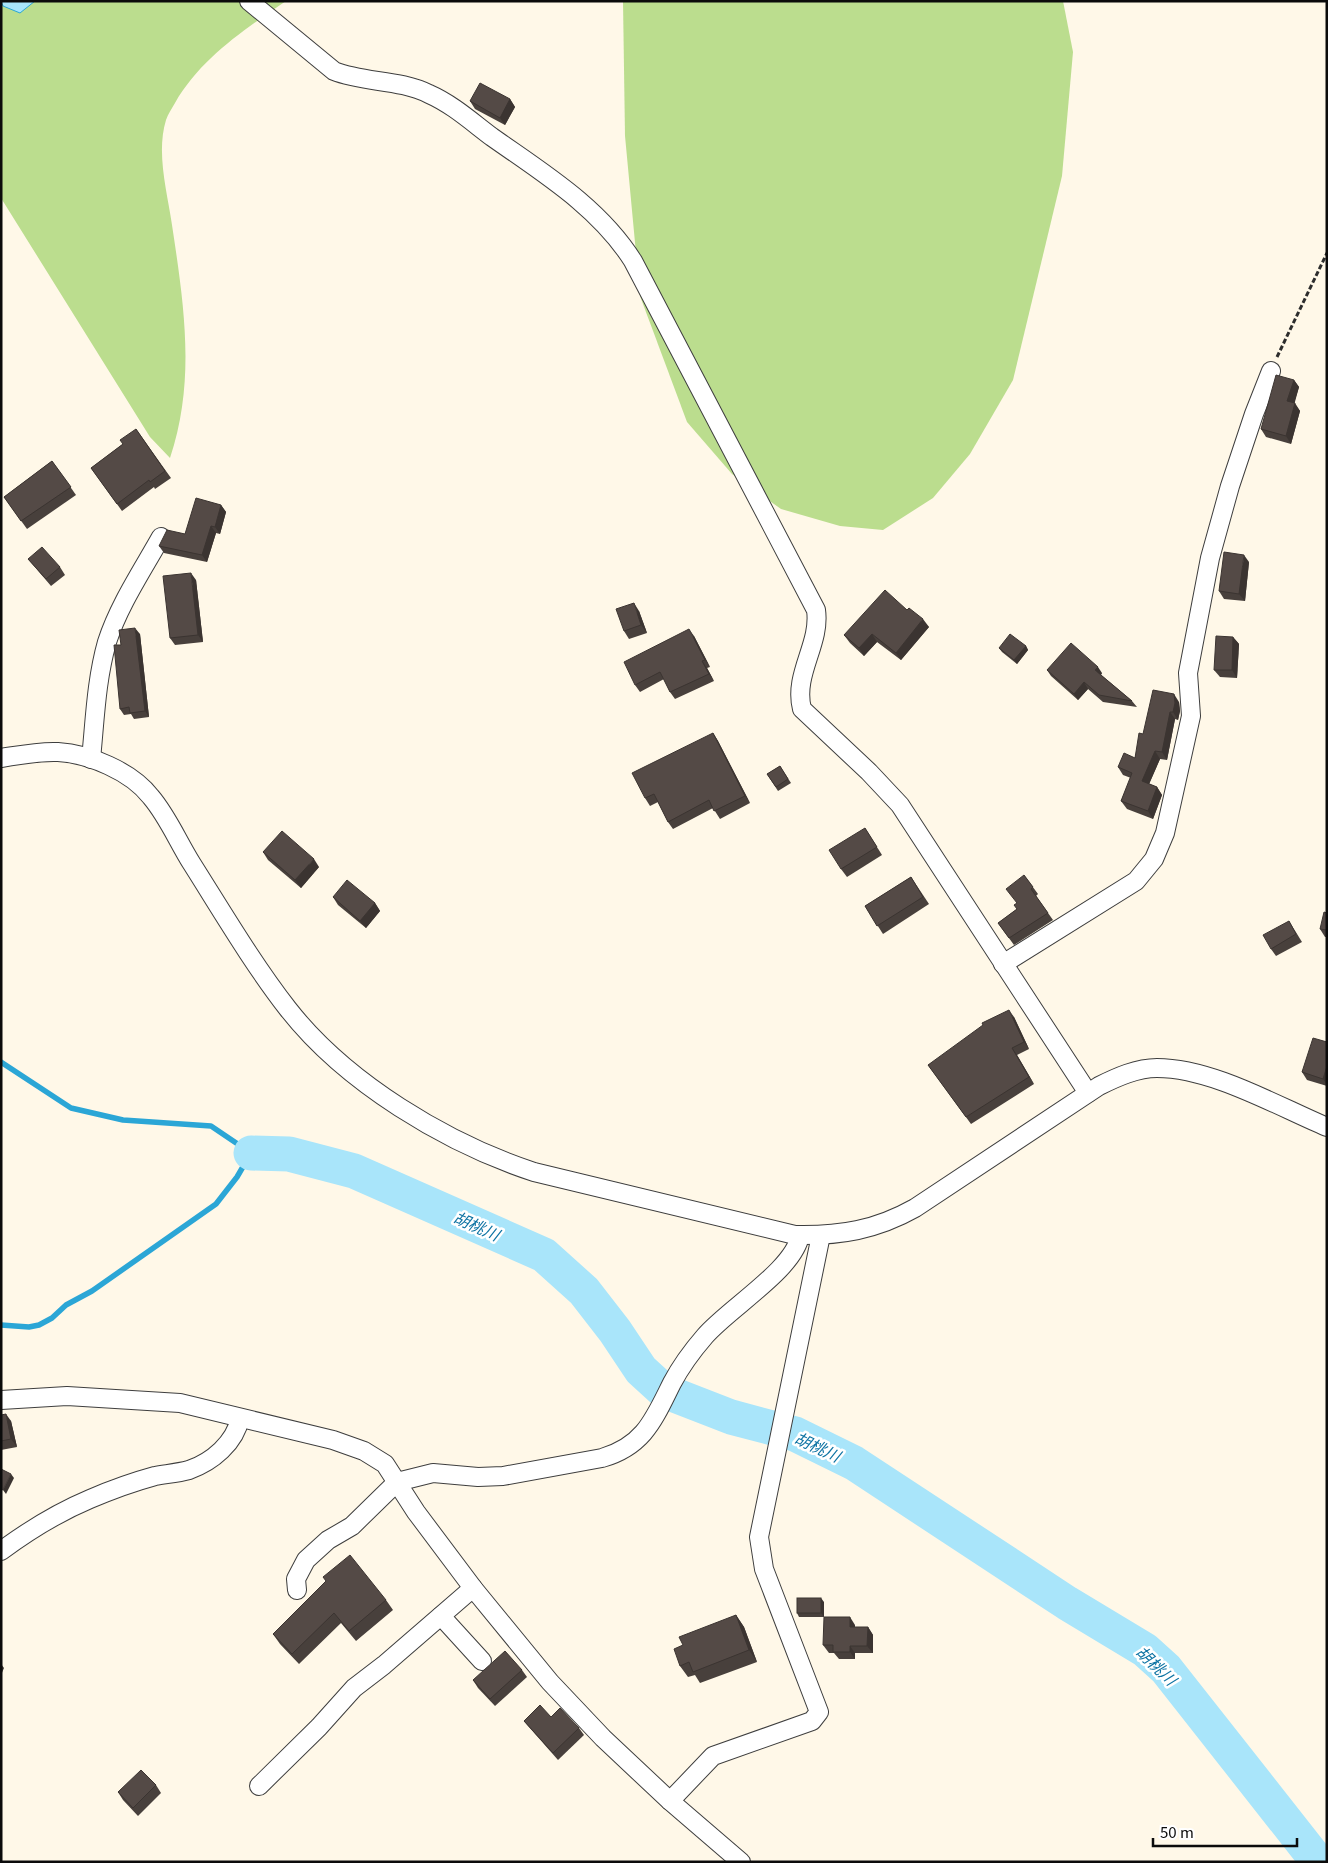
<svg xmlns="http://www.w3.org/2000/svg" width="1328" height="1863" viewBox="0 0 1328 1863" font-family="Georgia,'Noto Sans JP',serif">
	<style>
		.forest { fill: #bbdd8e }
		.water { fill: #a9e5fa; stroke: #2ba6d6 }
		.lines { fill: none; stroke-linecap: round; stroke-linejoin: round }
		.stream { stroke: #2ba6d6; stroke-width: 5.5 }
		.river { stroke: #a9e5fa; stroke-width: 35 }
		.minor-casing { stroke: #3e3e3e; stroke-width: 20 }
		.path { stroke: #2d2d2d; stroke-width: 3; stroke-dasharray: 5 2.5; stroke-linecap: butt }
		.minor { stroke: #fff; stroke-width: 18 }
		.wall { fill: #48403c }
		.shaded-wall { fill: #3b3431 }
		.building { fill: #544a46; stroke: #3b3431 }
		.labels { text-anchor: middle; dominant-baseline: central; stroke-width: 5; stroke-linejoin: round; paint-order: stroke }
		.water-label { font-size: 16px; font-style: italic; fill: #0d73a3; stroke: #fff }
	</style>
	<rect width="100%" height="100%" fill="#fff8e8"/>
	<!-- forest -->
	<g class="forest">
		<path d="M1 1H286C244 30 201 58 175 103 172 108 168 114 166 120 156 153 167 191 172 225 184 305 196 380 170 458L150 437 1 198Z"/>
		<path d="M623 1H1063L1073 52 1062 176 1013 380 970 454 933 498 883 530 840 526 781 509 732 474 687 422 640 296 625 136Z"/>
	</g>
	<!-- water -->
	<path class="water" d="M1 1H35L20 13 3 6Z"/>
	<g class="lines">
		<!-- stream -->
		<path class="stream" d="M1 1062 71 1108 123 1120 211 1126 251 1153 237 1177 216 1204 92 1291 66 1305 52 1318 39 1325 29 1327 1 1325"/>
		<!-- river -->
		<path class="river" d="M251 1153 289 1154 354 1171 544 1255 584 1291 615 1331 641 1370 664 1391 731 1417 795 1434 854 1463 1067 1603 1145 1650 1166 1669 1318 1862"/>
		<!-- minor casing -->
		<g class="minor-casing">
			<g id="minor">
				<path d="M249 1 334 71C364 83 399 79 429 94 452 104 472 122 492 137 543 173 599 207 633 261L816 610C821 644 793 674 802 709L869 772 900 805 1088 1093"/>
				<path d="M1 758C20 755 39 751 58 752 89 754 131 771 151 797 168 817 178 842 192 864 223 913 253 964 288 1009 346 1083 446 1143 534 1172L795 1235C840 1236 876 1230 915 1208L1099 1086C1117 1077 1137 1068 1157 1068 1212 1068 1277 1106 1327 1127"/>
				<path d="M91 759C95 720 96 681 107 642 119 605 142 571 161 537"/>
				<path d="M1003 964 1136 881 1154 859 1165 833 1191 716 1188 673 1210 558 1230 486 1254 414 1271 371"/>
				<path d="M1 1400 67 1396 180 1403 333 1440 364 1451 385 1464 416 1512 473 1588 550 1682 603 1738 670 1801 741 1862"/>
				<path d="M1 1551C28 1531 59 1512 90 1499 111 1490 133 1482 155 1476 166 1474 178 1473 189 1470 212 1462 235 1443 240 1418"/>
				<path d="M297 1590 296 1579 306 1560 328 1540 352 1526 397 1482 433 1473 478 1477 503 1476 602 1458C644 1446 654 1419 672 1383 681 1366 692 1351 705 1336 729 1308 795 1269 800 1235"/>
				<path d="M441 1616 482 1661"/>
				<path d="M259 1786 319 1727 354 1688 384 1665 473 1588"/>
				<path d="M670 1801 713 1756 812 1721 819 1712 764 1569 759 1537 821 1235"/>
			</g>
		</g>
		<!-- path -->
		<path class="path" d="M1277 357 1327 253"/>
		<!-- minor -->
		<use href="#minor" class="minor"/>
	</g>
	<!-- wall -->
	<g class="wall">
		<path d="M510 99 515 107 505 125 475 109 470 101Z"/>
		<path d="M1294 380 1299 387 1294 403 1300 411 1291 444 1266 437 1261 429Z"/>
		<path d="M136 429 171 478 155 489 154 487 122 511 91 468 123 444Z"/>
		<path d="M52 461 76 495 27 529 4 497Z"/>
		<path d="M221 505 226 512 220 534 216 533 207 562 164 553 159 546 185 534Z"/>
		<path d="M28 559 60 567 65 575 51 586 34 566Z"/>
		<path d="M1249 562 1245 601 1224 599 1219 591Z"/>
		<path d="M196 580 203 642 175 645 170 638Z"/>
		<path d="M907 610 929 627 901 660 877 642 864 656 850 643 844 635Z"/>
		<path d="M639 611 647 633 629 639 624 631Z"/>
		<path d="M140 634 149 717 134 719 131 714 124 715 120 709 121 645Z"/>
		<path d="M694 636 710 667 707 668 714 681 675 699 670 692 664 679 640 692 635 685Z"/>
		<path d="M1233 637 1239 644 1237 678 1220 677 1214 670Z"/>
		<path d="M1026 646 1028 650 1017 664 1002 652 999 648Z"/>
		<path d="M1047 670 1102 673 1101 675 1132 701 1137 707 1103 702 1088 689 1078 700 1051 676Z"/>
		<path d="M1179 702 1180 711 1178 720 1175 719 1167 760 1160 759 1149 784 1157 787 1162 795 1153 819 1127 809 1121 801 1131 778 1123 775 1118 767 1135 758 1143 734Z"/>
		<path d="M713 733 718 741 750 803 720 819 713 808 673 829 668 822 658 802 650 806 645 798Z"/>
		<path d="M780 766 791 783 778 791 767 774Z"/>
		<path d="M865 828 882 855 847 877 841 869Z"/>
		<path d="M263 852 319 867 301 888 268 860Z"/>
		<path d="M1024 875 1038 894 1036 896 1053 920 1014 945 998 923 1017 909Z"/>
		<path d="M911 877 929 904 883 934 865 906Z"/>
		<path d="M333 897 375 903 380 911 366 928 338 905Z"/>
		<path d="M1327 913V937H1325L1320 929Z"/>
		<path d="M1289 921 1302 942 1276 956 1271 949Z"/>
		<path d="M1014 1017 1029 1049 1017 1055 1034 1084 971 1124 928 1065Z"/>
		<path d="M1327 1042V1086L1307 1080 1302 1072Z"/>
		<path d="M1 1415 11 1421 17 1447 1 1450Z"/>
		<path d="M326 1582 386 1600 393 1610 356 1641 341 1623 299 1664 280 1644 273 1634Z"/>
		<path d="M824 1602V1617H799L797 1613Z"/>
		<path d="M736 1615 744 1627 757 1662 700 1683 695 1675 688 1677 680 1666 683 1645Z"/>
		<path d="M855 1625V1627H868L873 1635V1653H855V1659H839L834 1653H829L823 1645Z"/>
		<path d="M522 1670 527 1677 495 1706 478 1688 473 1680Z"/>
		<path d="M551 1717 579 1728 584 1735 558 1760 529 1727 524 1721Z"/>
		<path d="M156 1785 161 1793 138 1816 123 1800 118 1792Z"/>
	</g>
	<!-- shaded-wall -->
	<g class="shaded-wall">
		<path d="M510 99 515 107 505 125 500 118Z"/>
		<path d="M1294 380 1299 387 1293 409 1287 401Z"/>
		<path d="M1295 403 1300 411 1291 444 1286 436Z"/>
		<path d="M221 505 226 512 220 534 215 527Z"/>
		<path d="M211 526 216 533 207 562 202 555Z"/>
		<path d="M1244 555 1249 562 1245 601 1239 594Z"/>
		<path d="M191 573 196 580 203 642 198 635Z"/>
		<path d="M634 603 639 611 647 633 641 625Z"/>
		<path d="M923 619 929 627 901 660 896 653Z"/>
		<path d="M135 628 140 634 149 717 145 711Z"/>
		<path d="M689 629 694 636 710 667 705 660Z"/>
		<path d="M872 634 877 642 864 656 859 648Z"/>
		<path d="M1233 637 1239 644 1237 678 1232 670Z"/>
		<path d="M1026 646 1028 650 1017 664 1014 660Z"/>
		<path d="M702 661 707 668 714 681 709 674Z"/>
		<path d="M1098 667 1102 673 1100 676 1095 670Z"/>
		<path d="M1084 682 1088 689 1078 700 1074 694Z"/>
		<path d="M1174 694 1179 702 1180 711 1178 720 1173 712Z"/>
		<path d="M1170 712 1175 719 1167 760 1162 752Z"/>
		<path d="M713 733 718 741 750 803 745 796Z"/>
		<path d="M1155 751 1160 759 1147 789 1142 781Z"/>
		<path d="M1157 787 1162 795 1153 819 1148 811Z"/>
		<path d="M314 859 319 867 301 888 295 880Z"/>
		<path d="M375 903 380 911 366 928 360 921Z"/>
		<path d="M1009 1010 1014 1017 1029 1049 1024 1042Z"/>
		<path d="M1012 1048 1017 1055 1034 1084 1029 1077Z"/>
		<path d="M1327 1066V1085L1323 1079Z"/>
		<path d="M6 1414 11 1421 17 1447 11 1439Z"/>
		<path d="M11 1474 14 1478 6 1494 3 1490Z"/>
		<path d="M821 1598 824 1602V1617L821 1613Z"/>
		<path d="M736 1615 744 1627 757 1662 749 1650Z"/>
		<path d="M850 1617 855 1625V1634L850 1627Z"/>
		<path d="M868 1627 873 1635V1653L867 1646Z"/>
		<path d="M850 1646 855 1653V1659L850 1652Z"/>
		<path d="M1 1664 4 1668 1 1675Z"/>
	</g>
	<!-- building -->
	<g class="building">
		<path d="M480 83 510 99 500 118 470 101Z"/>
		<path d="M1276 375 1294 380 1287 401 1295 403 1286 436 1261 429Z"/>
		<path d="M136 429 165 471 150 482 149 480 117 504 91 468 123 444 120 440Z"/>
		<path d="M52 461 71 487 21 521 4 497Z"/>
		<path d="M196 498 221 505 215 527 211 526 202 555 159 546 167 530 185 534Z"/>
		<path d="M42 547 60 567 46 579 28 559Z"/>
		<path d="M1224 552 1244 555 1239 594 1219 591Z"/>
		<path d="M191 573 198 635 170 638 163 576Z"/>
		<path d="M885 590 907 610 909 608 923 619 896 653 872 634 859 648 844 635Z"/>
		<path d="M634 603 641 625 624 631 616 609Z"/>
		<path d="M135 628 145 711 130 713 129 707 120 709 114 645H121L119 630Z"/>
		<path d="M689 629 705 660 702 661 709 674 670 692 660 672 635 685 624 662Z"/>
		<path d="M1010 634 1026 646 1014 660 999 648Z"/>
		<path d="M1216 636 1233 637 1232 670H1214Z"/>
		<path d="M1071 643 1098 667 1095 670 1132 701 1099 695 1084 682 1074 694 1047 670Z"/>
		<path d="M1153 690 1174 694 1175 703 1173 712H1170L1162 752 1155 751 1142 781 1157 787 1148 811 1121 801 1132 773 1118 767 1124 753 1135 758 1139 733 1143 734Z"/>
		<path d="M713 733 745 796 714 811 709 800 668 822 654 794 645 798 632 773Z"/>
		<path d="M780 766 788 779 776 787 767 774Z"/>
		<path d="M865 828 877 847 841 869 829 850Z"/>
		<path d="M282 831 314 859 295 880 263 852Z"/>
		<path d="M1024 875 1033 887 1031 889 1048 913 1009 938 998 923 1017 909 1014 905 1017 903 1006 889Z"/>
		<path d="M911 877 923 897 877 926 865 906Z"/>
		<path d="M347 880 375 903 360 921 333 897Z"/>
		<path d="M1324 912 1327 913V930L1320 929Z"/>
		<path d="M1289 921 1296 934 1271 949 1263 935Z"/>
		<path d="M1009 1010 1024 1042 1012 1048 1029 1077 966 1117 928 1065 983 1025 982 1023Z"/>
		<path d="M1313 1038 1327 1042V1066L1323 1079 1302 1072Z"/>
		<path d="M6 1414 11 1439 1 1441V1415Z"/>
		<path d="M1 1469 11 1474 3 1490 1 1489Z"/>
		<path d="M350 1555 386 1600 349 1631 334 1613 292 1654 273 1634 326 1581 323 1577Z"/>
		<rect x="797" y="1598" width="24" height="15"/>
		<path d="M736 1615 749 1650 693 1672 689 1662 680 1666 674 1649 683 1645 679 1637Z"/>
		<path d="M824 1617H850V1627H868L867 1646H850V1652H833V1645H823Z"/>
		<path d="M505 1651 522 1670 490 1699 473 1680Z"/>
		<path d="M540 1705 551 1717 560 1708 579 1728 553 1753 524 1721Z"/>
		<path d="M141 1770 156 1785 133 1808 118 1792Z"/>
	</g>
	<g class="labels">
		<!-- water labels -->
		<g class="water-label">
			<text transform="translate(477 1225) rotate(24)">胡桃川</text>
			<text transform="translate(818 1446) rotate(25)">胡桃川</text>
			<text transform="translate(1157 1665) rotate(44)">胡桃川</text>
		</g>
	</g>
	<!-- border -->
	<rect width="1328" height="1863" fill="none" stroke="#0b0b0b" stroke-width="5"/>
	<!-- scale -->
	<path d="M1153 1838v8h144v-8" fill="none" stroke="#0b0b0b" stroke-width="2.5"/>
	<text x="1160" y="1838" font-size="15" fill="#0b0b0b" stroke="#ffffff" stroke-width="4" paint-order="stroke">50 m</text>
</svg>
